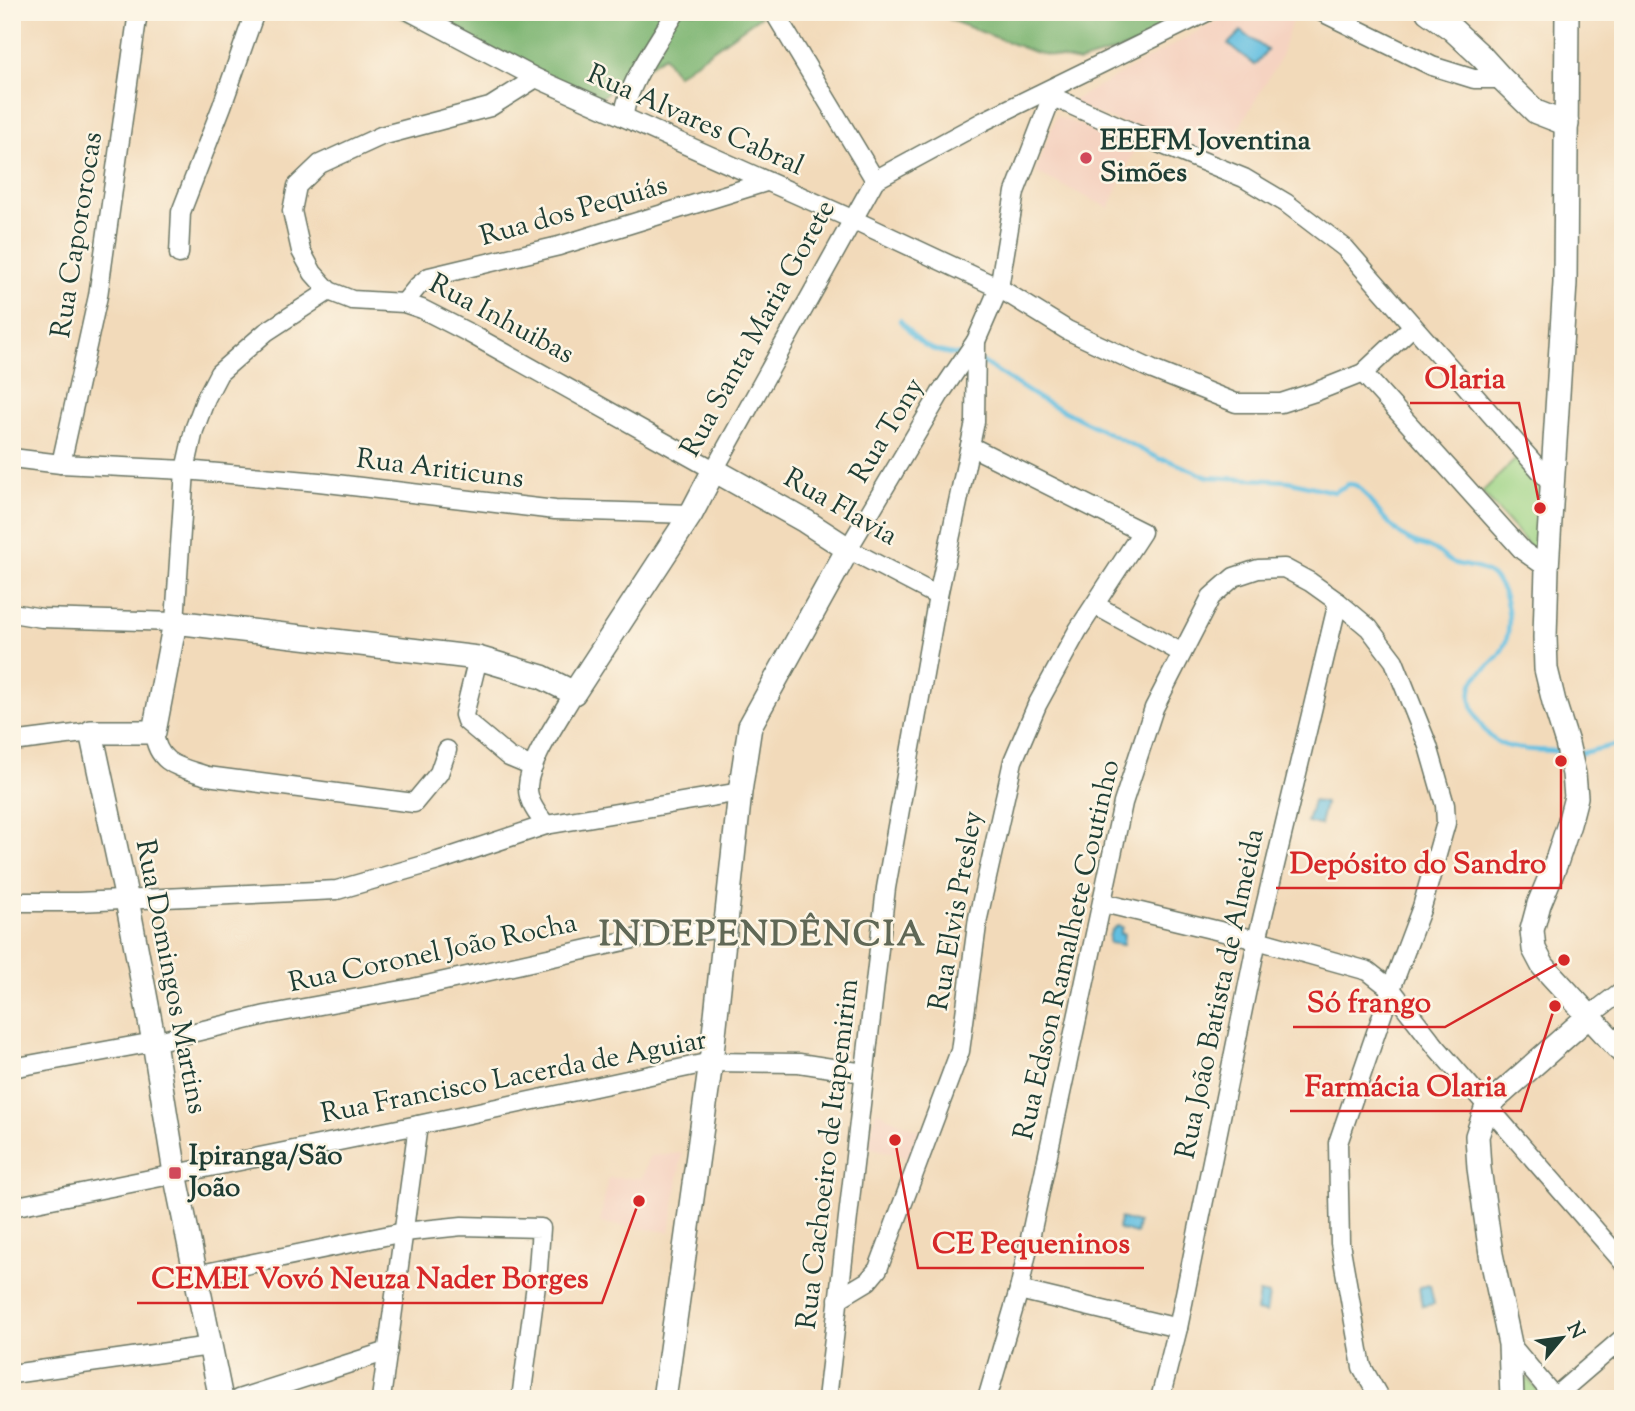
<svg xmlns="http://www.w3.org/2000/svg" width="1635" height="1411" viewBox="0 0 1635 1411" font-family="'Sorts Mill Goudy',serif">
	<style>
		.built { fill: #f5d3c1 }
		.green { fill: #9cd384; stroke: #5e885c; stroke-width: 2 }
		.forest { fill: #7db572; stroke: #4e7953; stroke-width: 2 }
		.water { fill: #63bfe1; stroke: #417e8a; stroke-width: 2 }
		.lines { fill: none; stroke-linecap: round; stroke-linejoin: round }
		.stream { stroke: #63bfe1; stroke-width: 4.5 }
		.minor-casing { stroke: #697463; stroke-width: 21 }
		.tertiary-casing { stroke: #697463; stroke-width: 26 }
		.minor { stroke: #fff; stroke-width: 18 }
		.tertiary { stroke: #fff; stroke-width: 23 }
		.poi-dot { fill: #d1495b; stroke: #fcf5e5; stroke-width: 2.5 }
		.labels { text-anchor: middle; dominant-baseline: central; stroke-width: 5; stroke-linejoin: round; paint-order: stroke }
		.street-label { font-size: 28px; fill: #1f3d34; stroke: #fcf5e5 }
		.poi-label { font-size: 28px; font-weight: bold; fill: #1f3d34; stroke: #fcf5e5; text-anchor: start }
		.district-label { font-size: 35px; font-weight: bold; letter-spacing: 2px; fill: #606856; stroke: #fcf5e5 }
		.leader { fill: none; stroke: #d62828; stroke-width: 2.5 }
		.callout-dot { fill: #d62828; stroke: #fcf5e5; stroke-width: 2.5 }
		.callout-label { font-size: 30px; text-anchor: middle; font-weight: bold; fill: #d62828; stroke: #fcf5e5; stroke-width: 5; stroke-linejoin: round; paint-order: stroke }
	</style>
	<rect width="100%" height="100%" fill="#fcf5e5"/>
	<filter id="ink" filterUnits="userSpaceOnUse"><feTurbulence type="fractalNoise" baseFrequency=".0143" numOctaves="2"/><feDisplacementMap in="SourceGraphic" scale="14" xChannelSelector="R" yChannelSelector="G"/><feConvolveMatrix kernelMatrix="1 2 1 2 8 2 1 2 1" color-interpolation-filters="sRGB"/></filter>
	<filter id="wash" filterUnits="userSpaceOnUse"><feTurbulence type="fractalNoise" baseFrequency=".00686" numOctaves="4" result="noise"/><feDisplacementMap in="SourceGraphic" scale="28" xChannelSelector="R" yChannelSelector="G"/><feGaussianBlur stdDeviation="1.57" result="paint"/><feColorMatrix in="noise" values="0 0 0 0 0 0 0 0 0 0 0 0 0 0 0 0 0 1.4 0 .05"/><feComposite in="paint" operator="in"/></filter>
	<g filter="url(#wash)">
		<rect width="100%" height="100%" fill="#f2daba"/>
		<!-- built -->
		<g class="built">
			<path d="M1233 12H1286L1293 17 1280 59 1220 159 1068 103Z"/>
			<path d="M1056 116 1136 147 1109 208 1035 172Z"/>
			<path d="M876 1111 922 1132 913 1159 868 1147Z"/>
			<path d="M682 1153 670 1232 600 1223 608 1178H642L650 1156Z"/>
		</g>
		<!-- green -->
		<g class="green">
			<path d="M1518 457 1546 489 1541 550 1532 549 1482 492Z"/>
			<path d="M1517 1367 1543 1396 1540 1399H1520Z"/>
		</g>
		<!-- forest -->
		<g class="forest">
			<path d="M391 12H760L762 15 677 75 664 56 586 107Z"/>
			<path d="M938 12H1193L1136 45 1079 62 1034 52 953 21Z"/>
		</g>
		<!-- water -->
		<g class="water">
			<path d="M1241 31 1267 50 1255 65 1228 44Z"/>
			<path d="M1313 801 1325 803 1320 825 1307 822Z"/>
			<path d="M1118 926 1122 927 1120 934H1124L1123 945 1109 943C1109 935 1110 929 1118 926Z"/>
			<path d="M1120 1218 1138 1223 1136 1234 1118 1229Z"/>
			<path d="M1430 1285 1434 1304 1422 1306 1419 1287Z"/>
			<path d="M1259 1293 1269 1295 1266 1313 1256 1311Z"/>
		</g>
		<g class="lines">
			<!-- stream -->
			<g class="stream">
				<path d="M900 320C919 345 929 352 960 355"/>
				<path d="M981 361 1038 398 1160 459 1168 460 1208 477 1288 481 1334 492 1349 484 1355 485 1360 488C1374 505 1389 527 1407 539 1417 545 1428 546 1437 551 1443 555 1447 561 1454 563 1471 568 1485 566 1497 581 1511 602 1514 636 1498 656 1491 665 1481 671 1475 679 1461 700 1483 738 1504 745 1522 752 1543 749 1562 752"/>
				<path d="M1578 754 1623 743"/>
			</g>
		</g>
	</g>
	<g filter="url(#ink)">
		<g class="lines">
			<!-- minor casing -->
			<g class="minor-casing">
				<g id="minor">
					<path d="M411 12 536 78 854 220 999 288 1067 330 1153 370 1236 403H1281L1315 392 1363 373 1413 326"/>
					<path d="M774 12 875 180"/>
					<path d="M1322 12 1432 66 1474 79H1502"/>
					<path d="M536 78 490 107 381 136 320 164 297 186 292 211 301 251 313 273 329 291 352 300 404 303 422 309 469 333 714 470 875 180 984 121 1207 12"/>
					<path d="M1044 93 1136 134 1244 178 1286 203 1345 248 1552 484"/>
					<path d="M624 117C625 87 660 39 676 12"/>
					<path d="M179 254 181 212 222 106 255 12"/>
					<path d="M404 303 418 286 429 277 559 246 766 182"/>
					<path d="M1363 373 1523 551 1547 568"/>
					<path d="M12 458 61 464 185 470 319 482 555 510 691 514"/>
					<path d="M61 464 98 296 138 12"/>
					<path d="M938 596 848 549 940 394 976 341"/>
					<path d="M1095 605 1182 653"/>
					<path d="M12 613 42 618 175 622 185 470 194 430 206 398 219 373 266 332 329 291"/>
					<path d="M478 658 464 715 466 721 509 757 533 767"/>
					<path d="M154 732C157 765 180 767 207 776L414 803 439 773 447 750"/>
					<path d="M12 742 91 732"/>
					<path d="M546 825C538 815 527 801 528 786 529 761 561 716 574 693"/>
					<path d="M12 902H78L337 890 438 861 546 825 740 792"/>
					<path d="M1103 903 1257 940 1368 971 1391 989 1437 1048 1623 1262"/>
					<path d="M1589 1016 1623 990"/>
					<path d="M12 1068 154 1042 266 1015 413 988 638 938 725 928"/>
					<path d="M12 1207 418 1125 711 1062 799 1063 864 1073"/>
					<path d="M196 1275 404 1232 462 1226 541 1228 538 1269 521 1399"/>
					<path d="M1019 1290 1178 1328"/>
					<path d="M838 1299 868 1281 878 1269 960 1051 978 918 1013 761 1037 705 1078 630 1142 532 970 446"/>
					<path d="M1510 1344 1556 1399"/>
					<path d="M12 1374 210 1346"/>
					<path d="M238 1399 388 1351"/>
					<path d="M381 1399 418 1125"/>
					<path d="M827 1399 886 888 938 596 975 422 976 341 999 288 1015 192 1052 96"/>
					<path d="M987 1399 1019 1290 1123 803 1154 708 1211 597 1234 577 1258 569 1284 568 1310 582 1338 602 1369 628 1394 661 1428 746 1445 805 1446 823 1422 907 1391 989 1338 1143 1340 1243 1362 1367 1380 1399"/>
					<path d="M1160 1399 1178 1328 1257 940 1338 602"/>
					<path d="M1552 1399 1623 1338"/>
				</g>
			</g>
			<!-- tertiary casing -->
			<g class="tertiary-casing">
				<g id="tertiary">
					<path d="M1428 12 1452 29 1481 56 1502 79 1536 112 1567 124"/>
					<path d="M1567 12 1565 283 1547 568 1545 637 1546 669 1554 702 1567 743 1574 774 1576 797 1569 824 1556 863 1539 904 1532 930 1534 949 1543 966 1623 1053"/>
					<path d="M221 1399 175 1173 154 1042 127 900 91 732H154L175 622 478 658 542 677 574 693 691 514 714 470 805 521 848 549 750 726 740 792 711 1062 664 1399"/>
					<path d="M1512 1399 1510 1344 1491 1254 1479 1168 1477 1136 1487 1106 1589 1016"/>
				</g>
			</g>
			<!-- minor -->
			<use href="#minor" class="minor"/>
			<!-- tertiary -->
			<use href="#tertiary" class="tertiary"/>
		</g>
	</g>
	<!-- markers -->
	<g class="poi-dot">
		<circle cx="1086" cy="158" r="7"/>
		<rect x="168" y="1166" width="14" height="14" rx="3.5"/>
	</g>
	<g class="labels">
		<!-- street labels -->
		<g class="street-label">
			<text transform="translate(695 121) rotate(24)">Rua Alvares Cabral</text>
			<text transform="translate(574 212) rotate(-16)">Rua dos Pequiás</text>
			<text transform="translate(78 235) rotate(-81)">Rua Capororocas</text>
			<text transform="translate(501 320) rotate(28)">Rua Inhuibas</text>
			<text transform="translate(759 329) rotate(-61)">Rua Santa Maria Gorete</text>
			<text transform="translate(888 431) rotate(-59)">Rua Tony</text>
			<text transform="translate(440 470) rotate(7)">Rua Ariticuns</text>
			<text transform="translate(840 508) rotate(30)">Rua Flavia</text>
			<text transform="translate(957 911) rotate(-80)">Rua Elvis Presley</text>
			<text transform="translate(1068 950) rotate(-77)">Rua Edson Ramalhete Coutinho</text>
			<text transform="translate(433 954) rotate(-12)">Rua Coronel João Rocha</text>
			<text transform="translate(170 977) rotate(79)">Rua Domingos Martins</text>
			<text transform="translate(1221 994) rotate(-78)">Rua João Batista de Almeida</text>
			<text transform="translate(514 1078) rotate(-11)">Rua Francisco Lacerda de Aguiar</text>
			<text transform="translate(829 1154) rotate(-83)">Rua Cachoeiro de Itapemirim</text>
		</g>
		<!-- poi labels -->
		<g class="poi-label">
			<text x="1100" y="142">EEEFM Joventina<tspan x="1100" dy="32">Simões</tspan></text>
			<text x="189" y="1157">Ipiranga/São<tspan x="189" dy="32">João</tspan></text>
		</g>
		<!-- district labels -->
		<g class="district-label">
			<text x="763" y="936">INDEPENDÊNCIA</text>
		</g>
	</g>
	<!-- callouts -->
	<path class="leader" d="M1540 508L1519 403H1410M1561 761L1561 888H1276M1564 960L1445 1027H1293M1555 1006L1521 1111H1290M895 1140L918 1268H1144M639 1201L602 1303H137"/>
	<g class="callout-dot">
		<circle cx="1540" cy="508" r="7"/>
		<circle cx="1561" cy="761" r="7"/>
		<circle cx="1564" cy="960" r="7"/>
		<circle cx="1555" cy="1006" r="7"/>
		<circle cx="895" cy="1140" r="7"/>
		<circle cx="639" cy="1201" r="7"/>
	</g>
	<g class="callout-label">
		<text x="1465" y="388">Olaria</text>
		<text x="1418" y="873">Depósito do Sandro</text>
		<text x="1369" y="1012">Só frango</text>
		<text x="1406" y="1096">Farmácia Olaria</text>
		<text x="1031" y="1253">CE Pequeninos</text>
		<text x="370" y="1288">CEMEI Vovó Neuza Nader Borges</text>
	</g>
	<!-- margin -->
	<rect width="1635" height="1411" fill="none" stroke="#fcf5e5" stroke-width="42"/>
	<!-- north arrow -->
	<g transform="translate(1562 1338) rotate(61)" stroke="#fcf5e5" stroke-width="5" paint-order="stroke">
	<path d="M0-5L12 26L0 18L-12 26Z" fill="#1f3d34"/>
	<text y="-10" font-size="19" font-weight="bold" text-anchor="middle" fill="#1f3d34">N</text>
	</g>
</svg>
